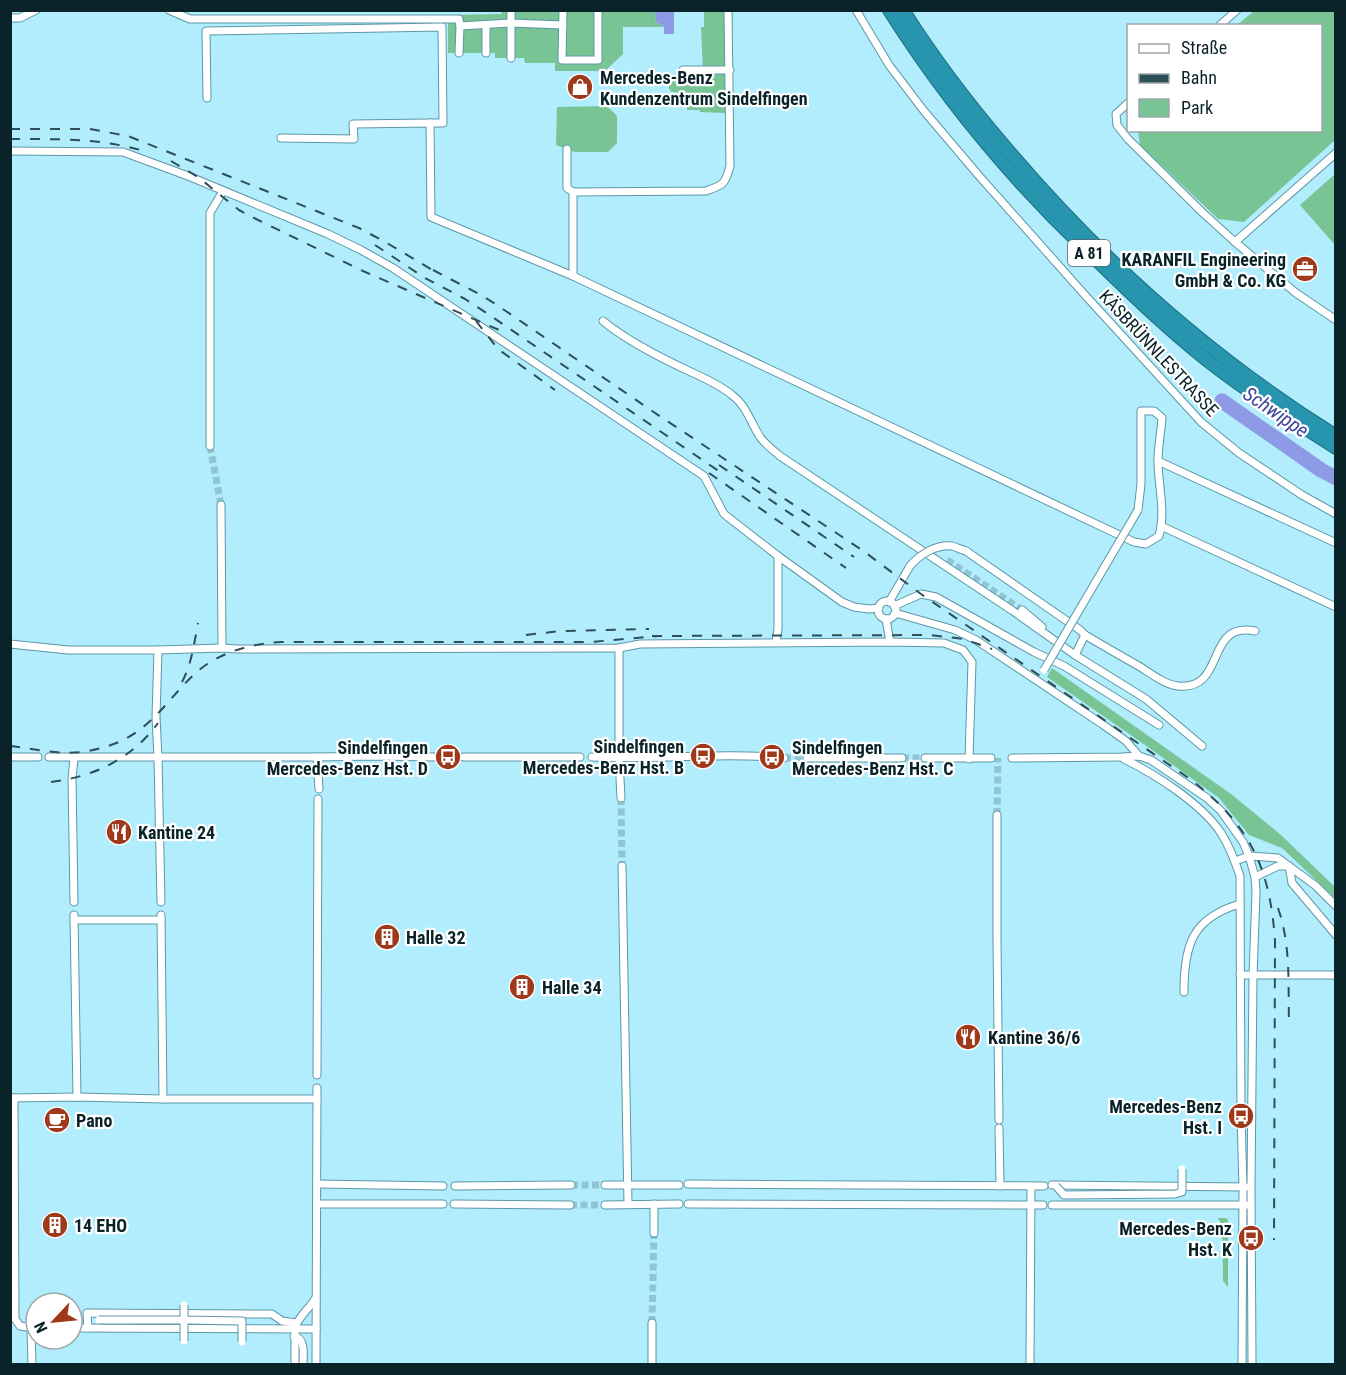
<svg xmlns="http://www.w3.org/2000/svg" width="1346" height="1375" viewBox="0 0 1346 1375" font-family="'Roboto Condensed',sans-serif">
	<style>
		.green { fill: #78c495 }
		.water { fill: #8e9ae5 }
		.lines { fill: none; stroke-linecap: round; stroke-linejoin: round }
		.river { stroke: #8e9ae5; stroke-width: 15 }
		.minor-tunnel { stroke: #90c5d3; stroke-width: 7; stroke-dasharray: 7 3.5; stroke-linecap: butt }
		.minor-casing { stroke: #5d97a6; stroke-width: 9 }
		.motorway-casing { stroke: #1c6d7f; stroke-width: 14 }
		.minor { stroke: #fff; stroke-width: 7 }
		.motorway { stroke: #2695ad; stroke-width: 12 }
		.rail { stroke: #2e4f57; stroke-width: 2; stroke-dasharray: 10 10; stroke-linecap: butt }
		.minor-bridge-casing { stroke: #5d97a6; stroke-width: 9; stroke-linecap: butt }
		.minor-bridge { stroke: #fff; stroke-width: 7 }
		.labels { text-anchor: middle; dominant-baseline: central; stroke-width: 4.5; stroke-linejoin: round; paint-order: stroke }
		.shield { fill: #fff; stroke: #546569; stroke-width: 1.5 }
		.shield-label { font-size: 16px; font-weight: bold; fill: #0a2329 }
		.poi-label { font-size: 18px; font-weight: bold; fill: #0a2329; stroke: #fff; text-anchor: start }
		.street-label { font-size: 18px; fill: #0a2329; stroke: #fff }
		.water-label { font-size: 20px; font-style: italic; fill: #3f449b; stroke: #fff }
	</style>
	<rect width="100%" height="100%" fill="#b1edfd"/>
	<!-- green -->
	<g class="green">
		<path d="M504 10 655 11 656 22 664 27H623V54L605 71H555V63H525L524 58H495V53H448V15L501 14Z"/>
		<path d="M704 11H724L726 113 700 112V110H687V100H684L683 93 671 92 669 88V81H677V73H703L701 27H704Z"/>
		<path d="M1254 11H1335V140L1244 222 1218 219 1140 145 1138 131 1320 130V26L1237 25Z"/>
		<path d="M607 106 617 116V143L608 152H574L556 145 557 107Z"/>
		<path d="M1335 174V245L1300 205Z"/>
		<path d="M1052 668 1231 794 1281 835 1335 887V898L1282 848 1249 835 1219 798 1145 745 1047 677Z"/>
		<path d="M1218 1218H1226L1228 1220V1287L1223 1281V1275L1222 1226Z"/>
	</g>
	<!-- water -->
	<path class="water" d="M655 11H674V34H664V27L656 22Z"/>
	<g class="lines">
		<!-- river -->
		<path class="river" d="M1222 401 1321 470 1336 478"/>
		<!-- minor-tunnel -->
		<g class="minor-tunnel">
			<path d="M210 446 221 505"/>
			<path d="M947 560 1022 610"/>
			<path d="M434 757H464"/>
			<path d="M784 758H807"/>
			<path d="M902 758H925"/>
			<path d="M621 798 622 866"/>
			<path d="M997 815 998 758"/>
			<path d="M571 1185H605"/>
			<path d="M570 1205H605"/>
			<path d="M652 1323 654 1233"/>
		</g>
		<!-- minor casing -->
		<g class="minor-casing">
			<g id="minor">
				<path d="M169 10 190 19H459L460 26"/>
				<path d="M511 10V58"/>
				<path d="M563 10 562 60H598V10"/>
				<path d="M856 10 889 65 924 111 980 177 1084 294 1201 422 1239 453 1302 495 1336 514"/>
				<path d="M10 18H20L36 10"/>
				<path d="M486 25V53"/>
				<path d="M1219 26 1237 10"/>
				<path d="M459 53 460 26 510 23 563 25"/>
				<path d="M683 70H730"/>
				<path d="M207 98 206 31 442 27 443 123H430"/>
				<path d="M1128 103 1116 114 1117 125 1128 139 1203 213 1235 242"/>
				<path d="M281 138 354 139 353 124 430 123 431 217 573 276 1134 542 1146 544 1159 536C1166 512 1158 485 1158 461 1158 447 1161 432 1162 418L1154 411H1141V484L1138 510"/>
				<path d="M567 149V188L573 192V276"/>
				<path d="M10 151 123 152 188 176 328 234 361 250 393 268 704 476 724 514 778 556 842 602 854 607 869 609 879 608"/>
				<path d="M1336 153 1235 242 1296 293 1336 320"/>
				<path d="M573 192 706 191C723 185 725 185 730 166L728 10"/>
				<path d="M603 321C627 341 663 359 691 372 706 379 720 385 732 395 746 405 751 423 760 437 766 445 773 450 780 456L1013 611 1075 655 1146 699 1202 746"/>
				<path d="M210 446V213L223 191"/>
				<path d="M1158 461 1336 543"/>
				<path d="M221 505 222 648"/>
				<path d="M1161 526 1336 607"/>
				<path d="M966 551 1080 630 1085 635 1075 655"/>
				<circle cx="887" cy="610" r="9"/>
				<path d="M889 602 910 566"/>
				<path d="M894 606 921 594 936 597 1034 652 1064 666 1159 725"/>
				<path d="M1022 610 1042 627"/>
				<path d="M895 613 955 630 976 640 1102 724 1126 741 1139 756"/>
				<path d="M886 619 890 642"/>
				<path d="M1085 635C1102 645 1119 655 1137 665 1149 672 1163 684 1178 686 1227 691 1204 621 1255 631"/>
				<path d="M776 642 778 629V556"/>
				<path d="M10 644 68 650H158L222 648 237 649 619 648 640 644 890 642 944 643 963 650 972 662 969 759"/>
				<path d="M619 648V758L621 798"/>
				<path d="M158 650 156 717 158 758 161 902"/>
				<path d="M10 757H38"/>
				<path d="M49 757H317L376 756 434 757"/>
				<path d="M317 757 319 789"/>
				<path d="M464 757H580"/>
				<path d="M592 757C656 760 720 752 784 758"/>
				<path d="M807 758H902"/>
				<path d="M925 758H991"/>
				<path d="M1012 758 1122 757 1139 756 1151 760 1207 798 1221 811 1243 842 1249 856 1255 877 1256 892 1253 976 1251 1187 1252 1364"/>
				<path d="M1124 759C1155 774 1202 804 1221 833 1230 847 1235 861 1240 876L1241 1116 1243 1187 1242 1364"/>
				<path d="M997 815V941L999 1120"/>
				<path d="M1235 861 1249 856 1278 858 1316 886 1336 906"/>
				<path d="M622 866 628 1204"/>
				<path d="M1255 877 1278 866H1289L1292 883 1336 935"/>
				<path d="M74 902 72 779 74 758"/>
				<path d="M74 915 77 1097"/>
				<path d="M161 915 163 1099"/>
				<path d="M74 920H161"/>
				<path d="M1240 975H1336"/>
				<path d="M1184 992C1184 945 1192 918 1240 904"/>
				<path d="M317 1075 318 799"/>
				<path d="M10 1098 77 1097 163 1099H317"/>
				<path d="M14 1098 15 1319 20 1326 36 1328"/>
				<path d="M999 1128 1000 1186"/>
				<path d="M317 1184 443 1186"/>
				<path d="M688 1184 1044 1186"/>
				<path d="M605 1185H679"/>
				<path d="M1052 1185 1246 1187"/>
				<path d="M455 1186 571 1185"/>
				<path d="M317 1204H443"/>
				<path d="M454 1204 570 1205"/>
				<path d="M688 1204 1043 1205"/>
				<path d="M605 1205 679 1204"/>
				<path d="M1052 1205H1247"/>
				<path d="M654 1233V1204"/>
				<path d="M31 1328 32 1364"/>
				<path d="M72 1328 316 1329"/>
				<path d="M88 1328 87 1313 272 1314 282 1321 296 1323"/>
				<path d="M294 1336C306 1339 303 1355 303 1364"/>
				<path d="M1030 1363 1031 1186"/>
				<path d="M295 1364V1328C298 1317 309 1309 315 1299"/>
				<path d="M316 1364 317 1088"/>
				<path d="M652 1364V1323"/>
			</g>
		</g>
		<!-- motorway casing -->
		<g class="motorway-casing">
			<g id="motorway">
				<path d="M889 10C944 97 1010 177 1084 248 1124 287 1164 326 1208 361 1249 393 1292 420 1336 448"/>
				<path d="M903 10C934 59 969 105 1007 149 1102 261 1211 358 1336 436"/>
			</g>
		</g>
		<!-- minor -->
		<use href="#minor" class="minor"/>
		<!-- motorway -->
		<use href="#motorway" class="motorway"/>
		<!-- rail -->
		<g class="rail">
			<path d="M10 129H90L128 136 359 228 387 243 439 274"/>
			<path d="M10 139C57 139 103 138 147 152"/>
			<path d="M171 161 198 177 239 210 256 219 363 271 506 333"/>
			<path d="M375 245 425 278 465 299 488 314 723 474"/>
			<path d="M433 270 481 295 497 305 661 417 862 550 921 594 1190 779C1250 825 1270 867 1275 941L1274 1240"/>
			<path d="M476 321 498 349 555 390"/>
			<path d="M719 465 854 557"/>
			<path d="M709 473 846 568"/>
			<path d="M526 635 561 631 649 629"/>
			<path d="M652 636 929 635 964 639 992 649"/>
			<path d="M182 682C192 663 194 644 198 623"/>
			<path d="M10 746C36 749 62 756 88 751 127 744 146 728 171 699 181 688 191 676 203 667 227 650 252 644 281 642H591L659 636"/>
			<path d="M51 782C93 777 132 759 158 723"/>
			<path d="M1278 908C1291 945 1288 984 1289 1023"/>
		</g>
		<!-- minor-bridge casing -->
		<g class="minor-bridge-casing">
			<g id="minor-bridge">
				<path d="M910 566C919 555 936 544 952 546 956 547 962 550 966 551"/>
				<path d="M1044 670 1138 510"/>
				<path d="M1056 1186 1064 1195 1175 1194 1182 1192V1169"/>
				<path d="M184 1305V1320L242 1321V1342"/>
				<path d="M99 1320H184V1341"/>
			</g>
		</g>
		<!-- minor-bridge -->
		<use href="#minor-bridge" class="minor-bridge"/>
	</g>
	<!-- icons -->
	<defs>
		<g id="shop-disc" transform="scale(1.35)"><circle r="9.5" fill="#a0381a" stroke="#fff"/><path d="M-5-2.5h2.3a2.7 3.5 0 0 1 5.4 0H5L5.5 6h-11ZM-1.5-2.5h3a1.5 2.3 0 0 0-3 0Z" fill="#fff"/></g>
		<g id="office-disc" transform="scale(1.35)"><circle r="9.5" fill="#a0381a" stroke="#fff"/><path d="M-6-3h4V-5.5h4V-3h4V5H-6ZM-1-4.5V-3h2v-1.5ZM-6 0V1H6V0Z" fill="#fff"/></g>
		<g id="bus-disc" transform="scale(1.35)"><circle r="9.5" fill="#a0381a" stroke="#fff"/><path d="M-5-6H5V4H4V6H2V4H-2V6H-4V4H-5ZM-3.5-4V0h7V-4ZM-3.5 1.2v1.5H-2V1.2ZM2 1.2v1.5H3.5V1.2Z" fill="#fff"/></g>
		<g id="restaurant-disc" transform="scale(1.35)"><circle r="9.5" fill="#a0381a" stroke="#fff"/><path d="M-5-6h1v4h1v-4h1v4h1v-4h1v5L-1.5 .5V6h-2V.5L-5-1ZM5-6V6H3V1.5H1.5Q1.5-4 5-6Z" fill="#fff"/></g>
		<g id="building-disc" transform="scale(1.35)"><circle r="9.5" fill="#a0381a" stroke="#fff"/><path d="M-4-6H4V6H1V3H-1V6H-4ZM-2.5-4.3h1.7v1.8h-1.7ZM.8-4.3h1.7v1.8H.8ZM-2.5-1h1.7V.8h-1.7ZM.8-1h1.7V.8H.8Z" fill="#fff"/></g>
		<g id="cafe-disc" transform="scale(1.35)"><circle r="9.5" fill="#a0381a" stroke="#fff"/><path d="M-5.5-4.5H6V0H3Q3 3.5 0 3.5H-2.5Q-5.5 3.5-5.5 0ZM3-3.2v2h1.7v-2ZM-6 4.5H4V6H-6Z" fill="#fff"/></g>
	</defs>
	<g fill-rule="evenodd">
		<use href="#shop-disc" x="580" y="87"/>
		<use href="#office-disc" x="1305" y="269"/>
		<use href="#bus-disc" x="703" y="756"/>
		<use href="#bus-disc" x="448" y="757"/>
		<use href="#bus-disc" x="772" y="757"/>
		<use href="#restaurant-disc" x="119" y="832"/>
		<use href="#building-disc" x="387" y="937"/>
		<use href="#building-disc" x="522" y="987"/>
		<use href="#restaurant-disc" x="968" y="1037"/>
		<use href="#bus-disc" x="1241" y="1116"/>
		<use href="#cafe-disc" x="57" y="1120"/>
		<use href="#building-disc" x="55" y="1225"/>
		<use href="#bus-disc" x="1251" y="1238"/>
	</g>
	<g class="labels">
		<!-- shield labels -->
		<rect class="shield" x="1068" y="240" width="42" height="26" rx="4.5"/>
		<g class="shield-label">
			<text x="1089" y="253">A 81</text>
		</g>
		<!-- poi labels -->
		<g class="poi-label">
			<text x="600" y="77">Mercedes-Benz<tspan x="600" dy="21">Kundenzentrum Sindelfingen</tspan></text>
			<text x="1286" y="259" text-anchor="end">KARANFIL Engineering<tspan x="1286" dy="21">GmbH &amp; Co. KG</tspan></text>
			<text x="684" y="746" text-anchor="end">Sindelfingen<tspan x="684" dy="21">Mercedes-Benz Hst. B</tspan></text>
			<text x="428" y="747" text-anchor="end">Sindelfingen<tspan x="428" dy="21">Mercedes-Benz Hst. D</tspan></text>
			<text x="792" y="747">Sindelfingen<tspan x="792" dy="21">Mercedes-Benz Hst. C</tspan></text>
			<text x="138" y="832">Kantine 24</text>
			<text x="406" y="937">Halle 32</text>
			<text x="542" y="987">Halle 34</text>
			<text x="988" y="1037">Kantine 36/6</text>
			<text x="1222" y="1106" text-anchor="end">Mercedes-Benz<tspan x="1222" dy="21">Hst. I</tspan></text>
			<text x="76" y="1120">Pano</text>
			<text x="74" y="1225">14 EHO</text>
			<text x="1232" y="1228" text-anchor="end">Mercedes-Benz<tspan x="1232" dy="21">Hst. K</tspan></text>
		</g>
		<!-- street labels -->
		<g class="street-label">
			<text transform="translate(1159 353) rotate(47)">KÄSBRÜNNLESTRASSE</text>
		</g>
		<!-- water labels -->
		<g class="water-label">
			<text transform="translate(1276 412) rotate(34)">Schwippe</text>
		</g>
	</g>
	<!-- border -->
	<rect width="1346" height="1375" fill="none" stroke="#0a2329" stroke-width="24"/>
	<!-- legend -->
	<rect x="1127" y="24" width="195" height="108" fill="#ffffff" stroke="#9da7a9" stroke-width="1.5"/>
	<rect x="1139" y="44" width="30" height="9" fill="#ffffff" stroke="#9da7a9" stroke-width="1.5"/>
	<text x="1181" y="54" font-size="18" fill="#0a2329">Straße</text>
	<rect x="1139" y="74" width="30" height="9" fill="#2e4f57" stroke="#9da7a9" stroke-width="1.5"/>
	<text x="1181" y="84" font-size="18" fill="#0a2329">Bahn</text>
	<rect x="1139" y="99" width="30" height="18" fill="#78c495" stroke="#9da7a9" stroke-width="1.5"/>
	<text x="1181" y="114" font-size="18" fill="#0a2329">Park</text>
	<!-- north arrow -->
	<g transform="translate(54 1321) rotate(244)"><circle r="28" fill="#ffffff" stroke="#9da7a9" stroke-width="1.5"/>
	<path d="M0-4.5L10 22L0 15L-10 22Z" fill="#a0381a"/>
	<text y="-9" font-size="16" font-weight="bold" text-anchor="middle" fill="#0a2329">N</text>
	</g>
</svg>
